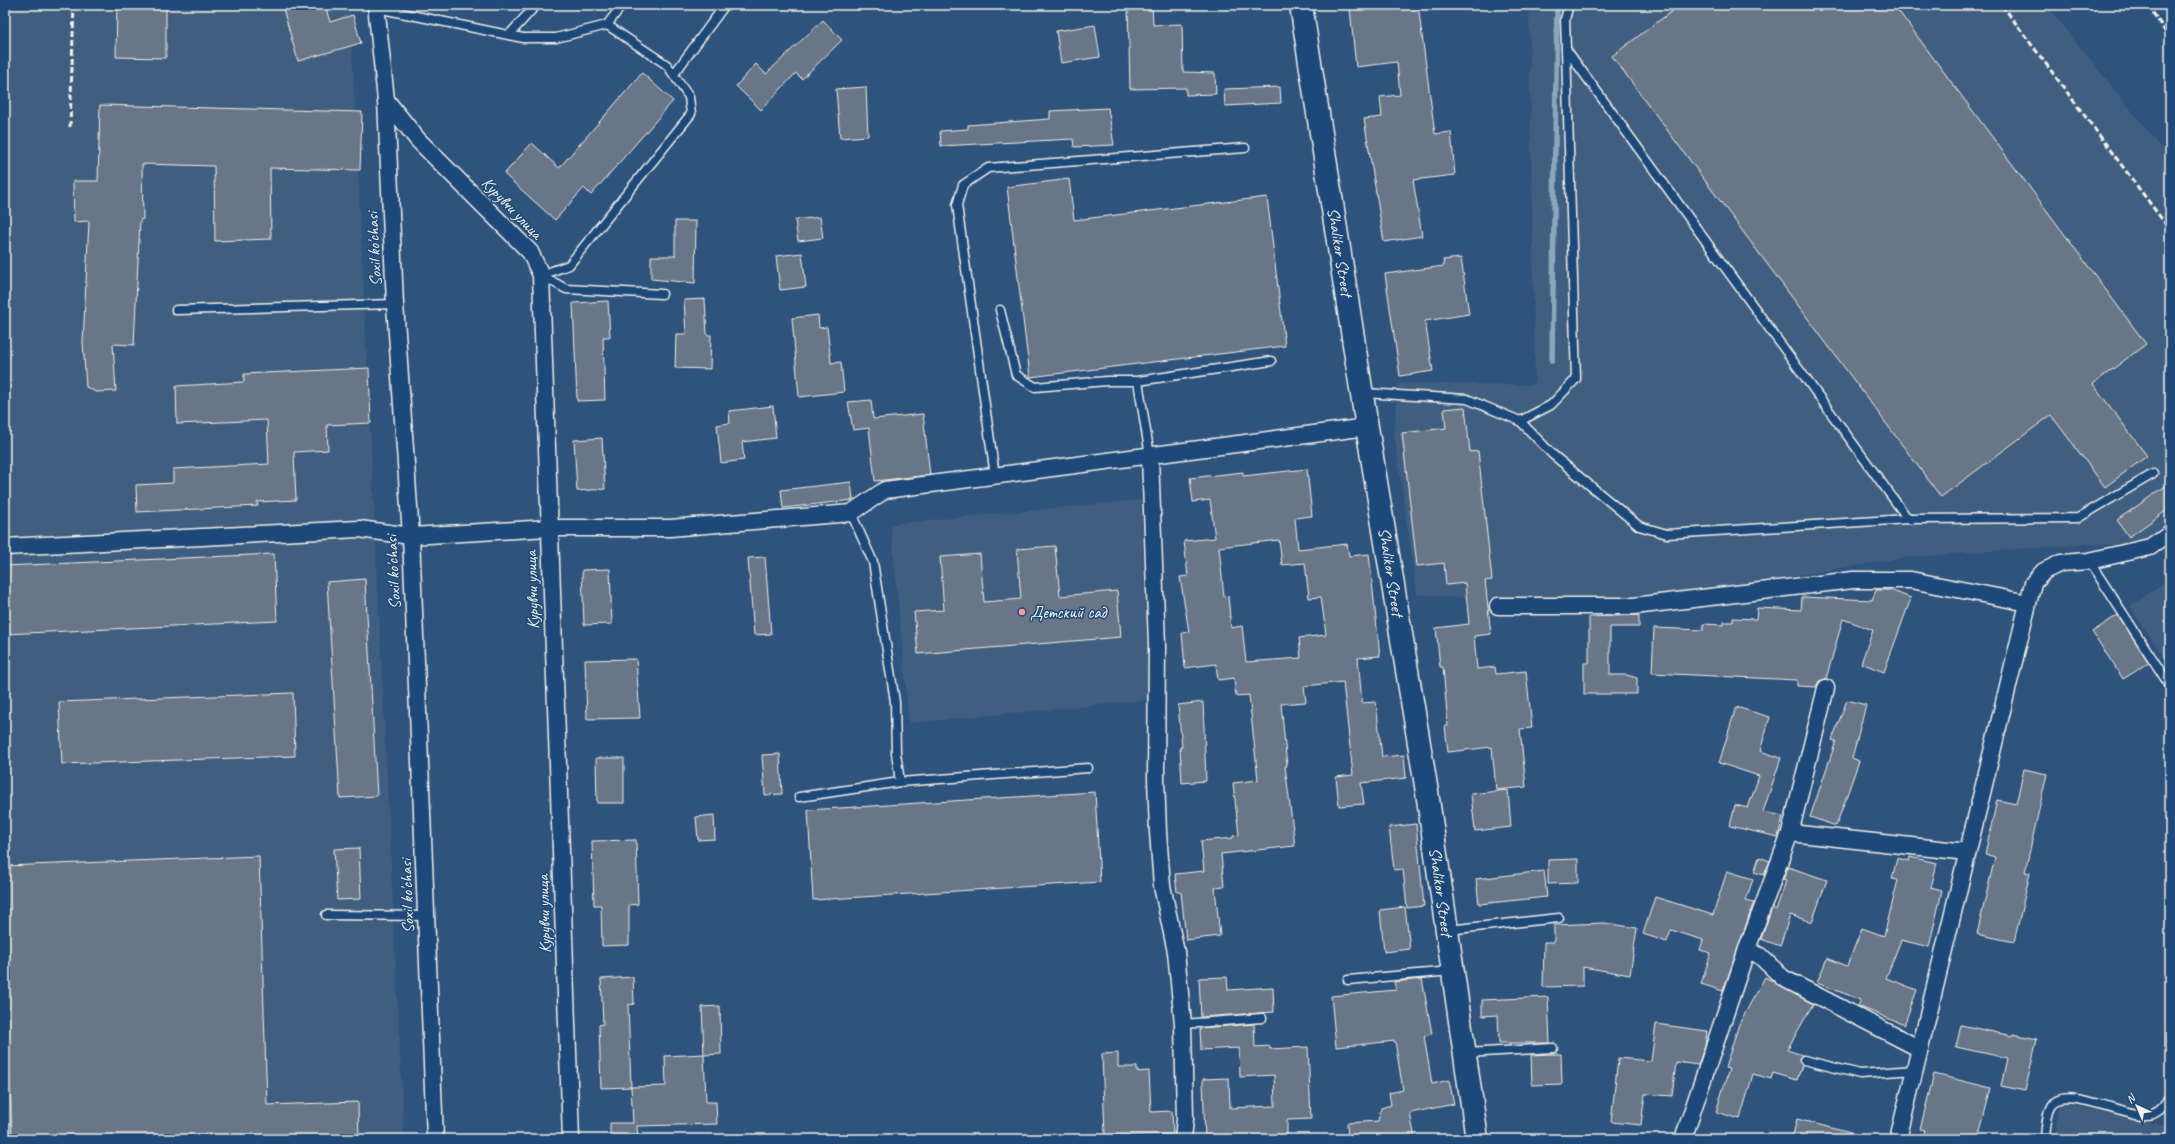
<svg xmlns="http://www.w3.org/2000/svg" width="2175" height="1144" viewBox="0 0 2175 1144" font-family="Caveat,sans-serif">
	<style>
		.built { fill: #405e80 }
		.lines { fill: none; stroke-linecap: round; stroke-linejoin: round }
		.stream { stroke: #8aa7bd; stroke-width: 5.5 }
		.building { fill: #697688; stroke: #f4f1e8; fill-rule: evenodd }
		.lane-casing { stroke: #f4f1e8; stroke-width: 11 }
		.street-casing { stroke: #f4f1e8; stroke-width: 19 }
		.secondary-casing { stroke: #f4f1e8; stroke-width: 25 }
		.lane { stroke: #1f4a7a; stroke-width: 8 }
		.street { stroke: #1f4a7a; stroke-width: 16 }
		.secondary { stroke: #1f4a7a; stroke-width: 22 }
		.rail { stroke: #f4f1e8; stroke-width: 3; stroke-dasharray: 6 3; stroke-linecap: butt }
		.poi-dot { fill: #ff9aa2; stroke: #1f4a7a; stroke-width: 1.5 }
		.labels { text-anchor: middle; dominant-baseline: central; stroke-width: 3; stroke-linejoin: round; paint-order: stroke }
		.street-label { font-size: 17px; fill: #f4f1e8; stroke: #1f4a7a }
		.poi-label { font-size: 17px; fill: #f4f1e8; stroke: #1f4a7a; text-anchor: start }
	</style>
	<rect width="100%" height="100%" fill="#2e537d"/>
	<filter id="ink" filterUnits="userSpaceOnUse"><feTurbulence type="fractalNoise" baseFrequency=".025" numOctaves="2"/><feDisplacementMap in="SourceGraphic" scale="8" xChannelSelector="R" yChannelSelector="G"/><feConvolveMatrix kernelMatrix="1 2 1 2 8 2 1 2 1" color-interpolation-filters="sRGB"/></filter>
	<g filter="url(#ink)">
		<!-- built -->
		<g class="built">
			<path d="M5 5H350L404 1139H5Z"/>
			<path d="M1529 5H2046L2170 158V520L2136 545 2089 544 1909 557 1643 601 1465 598 1417 594 1394 432 1398 383 1535 385Z"/>
			<path d="M1141 500 1149 700 909 723 891 524Z"/>
			<path d="M2170 578V666L2130 607Z"/>
			<path d="M2061 1102 2170 1127V1139H2056Z"/>
		</g>
		<g class="lines">
			<!-- stream -->
			<path class="stream" d="M1552 361 1557 5"/>
		</g>
		<!-- building -->
		<g class="building">
			<path d="M117 5H166V58L116 57Z"/>
			<path d="M282 5H325L330 22 353 15 361 43 298 61Z"/>
			<path d="M1128 5H1152L1153 25 1182 24 1183 72 1215 73 1216 94 1186 95V88L1130 89Z"/>
			<path d="M1382 5H1418L1435 134 1451 132 1455 175 1413 180 1422 236 1384 242 1364 119 1382 117 1380 97 1400 95 1397 62 1356 67 1350 9Z"/>
			<path d="M1680 5H1894L2146 344 2093 384 2147 456 2105 487 2051 415 1941 497 1612 56Z"/>
			<path d="M823 20 842 40 802 79 796 73 761 110 736 86 756 64 766 74Z"/>
			<path d="M1095 25 1100 57 1061 63 1056 31Z"/>
			<path d="M642 73 673 101 591 195 584 188 555 220 504 174 532 143 559 168Z"/>
			<path d="M866 87 868 136 840 138 836 89Z"/>
			<path d="M1280 87 1281 103 1225 106 1224 89Z"/>
			<path d="M100 105 362 112 360 170 270 168 271 239 215 241 214 166 142 164 143 219 140 220 134 345 113 344 116 391 96 392 86 387 83 342 89 221 74 222 73 181H98Z"/>
			<path d="M1108 108 1114 145 1074 147 1073 139 941 146 940 131 968 129V125L1050 119V111Z"/>
			<path d="M1069 179 1074 220 1267 197 1285 346 1030 377 1007 187Z"/>
			<path d="M820 217 823 238 798 241 795 220Z"/>
			<path d="M675 221H696L695 283 651 279V256H675Z"/>
			<path d="M802 253 806 287 780 290 776 256Z"/>
			<path d="M1461 258 1469 314 1425 321 1433 371 1400 376 1385 274 1444 266 1443 260Z"/>
			<path d="M705 299 707 335H711L710 369 675 368 676 334H686L684 300Z"/>
			<path d="M608 301 610 337H603L605 400 577 401 573 303Z"/>
			<path d="M818 315 819 328 827 327 831 363 841 362 844 392 799 397 792 318Z"/>
			<path d="M369 368 371 423 327 425 328 450 294 452 296 500 257 502 258 506 137 512 136 485 173 483V469L269 464 267 420 177 424 176 386 244 382V374Z"/>
			<path d="M871 400 873 419 923 414 930 475 875 481 869 428 853 430 848 402Z"/>
			<path d="M773 406 776 438 742 442 744 460 721 463 717 425 730 423 729 411Z"/>
			<path d="M1465 407 1470 452 1478 451 1492 580 1485 581 1491 634 1474 636 1477 669 1495 667 1496 674 1526 671 1532 728 1520 729 1526 787 1496 790 1492 747 1448 752 1445 726H1448L1443 667H1440L1436 628 1469 624 1465 583 1446 585 1444 563 1417 566 1402 433 1446 428 1444 409Z"/>
			<path d="M602 438 605 489 577 491 574 440Z"/>
			<path d="M1307 469 1312 516 1295 518 1298 549 1347 544 1349 556 1369 554 1380 656 1358 658 1362 703 1376 702 1382 757 1404 755 1406 778 1361 783 1364 804 1339 806 1336 777 1353 775 1343 682 1304 686 1306 702 1281 704 1287 766H1285L1295 846 1221 854 1224 887 1215 888 1220 936 1186 940 1181 892H1177L1175 874 1204 871 1201 841 1233 838V836L1239 835 1233 783 1258 780 1249 695 1236 696 1234 678 1218 680 1216 664 1185 668 1182 633 1189 632 1180 577 1188 576 1184 541 1215 538 1210 500 1193 502 1190 478 1243 472V476ZM1279 540 1282 565 1305 563 1309 598 1321 597 1326 635 1299 638 1301 658 1246 662 1242 626 1231 628 1228 596 1224 597 1219 547Z"/>
			<path d="M851 482 853 500 783 508 781 490Z"/>
			<path d="M2170 483V508L2129 537 2117 520Z"/>
			<path d="M1055 546 1060 596 1117 591 1121 637 918 654 914 612 944 610 940 557 980 554 984 602 1021 599 1017 549Z"/>
			<path d="M274 554 277 621 5 634V566Z"/>
			<path d="M765 557 771 634 754 635 748 558Z"/>
			<path d="M610 569 612 624 584 625 582 570Z"/>
			<path d="M365 579 377 796 340 798 327 582Z"/>
			<path d="M1876 590H1890L1911 598 1884 672 1861 663 1873 630 1843 619 1826 679 1819 681 1816 687 1797 686V680L1652 673 1654 628 1703 630V624L1724 625V622H1733V618L1756 619 1757 608 1801 610 1802 597 1872 600Z"/>
			<path d="M1639 615V627H1610V675H1627L1637 678V694H1584V663H1589V617Z"/>
			<path d="M2118 615 2149 663 2123 679 2092 632Z"/>
			<path d="M636 659 640 718 587 719 585 660Z"/>
			<path d="M293 693 295 756 62 764 59 702Z"/>
			<path d="M1847 700 1866 705 1852 758 1859 761 1836 826 1810 817 1836 741 1832 740Z"/>
			<path d="M1203 702 1206 781 1182 783 1180 747H1182L1178 705Z"/>
			<path d="M1736 707 1770 717 1760 751 1781 758 1763 812 1783 816 1778 837 1730 826 1735 805 1748 808 1759 776 1719 763Z"/>
			<path d="M780 754 782 794 765 795 762 755Z"/>
			<path d="M596 758H624V803H597Z"/>
			<path d="M2024 769 2047 774 2025 872 2030 873 2014 942 1977 934 1995 857 1985 854 1997 800 2016 804Z"/>
			<path d="M1508 790 1511 827 1475 831 1471 794Z"/>
			<path d="M1095 792 1100 882 813 900 808 810Z"/>
			<path d="M714 815 715 839 698 840 696 817Z"/>
			<path d="M1416 824 1424 906 1407 908 1403 869 1394 870 1389 827Z"/>
			<path d="M636 840 638 904 629 905V945L602 946 601 905H594L592 841Z"/>
			<path d="M359 848 361 899 337 900 334 849Z"/>
			<path d="M259 856 267 1105 358 1102 359 1139H12L5 945V866Z"/>
			<path d="M1759 857 1770 861 1764 875 1754 872Z"/>
			<path d="M1910 857 1937 863 1931 888 1942 891 1929 947 1901 940 1886 978 1917 990 1904 1025 1858 1006 1861 1000 1817 983 1827 958 1847 966 1862 928 1884 936 1898 880 1892 879 1897 858 1909 861Z"/>
			<path d="M1578 859V883L1548 884V860Z"/>
			<path d="M1788 867 1827 880 1812 922 1790 915 1780 946 1761 939 1772 908 1776 910 1786 881 1783 880Z"/>
			<path d="M1544 871 1547 897 1479 904 1476 879Z"/>
			<path d="M1727 871 1753 879 1746 900 1754 902 1723 991 1701 984 1711 953 1700 950 1703 940 1671 930 1667 942 1643 934 1655 897 1713 915Z"/>
			<path d="M1405 907 1410 949 1384 952 1380 910Z"/>
			<path d="M1604 923 1637 928 1630 975 1583 967V986L1543 987 1544 942H1554V925Z"/>
			<path d="M633 977 634 1004 628 1005 631 1087 601 1088 599 1025 603 1024 601 979Z"/>
			<path d="M1227 977 1228 990 1273 987 1274 1012 1201 1017 1199 978Z"/>
			<path d="M1765 977 1813 1004 1787 1050 1802 1055 1799 1059 1802 1065 1797 1080 1773 1073 1771 1079 1753 1074 1740 1119 1716 1112 1729 1069 1725 1068 1739 1024Z"/>
			<path d="M1422 979 1432 1034 1424 1036 1432 1084 1449 1080 1454 1104 1410 1113 1415 1139H1348L1347 1123 1378 1121 1381 1108 1391 1105 1389 1093 1403 1090 1395 1041 1336 1047 1331 996 1396 990 1394 982Z"/>
			<path d="M1548 997 1550 1043H1499L1498 1015 1482 1016V1000Z"/>
			<path d="M720 1006 721 1054 704 1055 702 1007Z"/>
			<path d="M1254 1024 1255 1047 1270 1046V1049L1308 1047 1311 1119 1287 1120V1139H1205L1203 1079 1229 1078 1230 1108 1275 1106 1274 1075 1240 1077 1239 1048 1201 1050 1200 1028Z"/>
			<path d="M1656 1024 1707 1031 1705 1045 1698 1065 1676 1062 1672 1096 1645 1094 1641 1125 1611 1122 1618 1058 1651 1061Z"/>
			<path d="M1961 1025 2012 1036 2013 1034 2037 1039 2025 1091 2001 1086 2007 1058 1956 1047Z"/>
			<path d="M1118 1053V1067H1137V1072L1149 1071 1151 1112 1172 1111 1173 1134 1105 1136 1102 1054Z"/>
			<path d="M704 1054 706 1102H716L717 1124 637 1126 638 1139H610V1123H633L631 1087 666 1086 665 1056Z"/>
			<path d="M1551 1054H1561L1562 1084 1532 1085 1531 1055Z"/>
			<path d="M1934 1074 1991 1088 1978 1139H1922L1925 1130 1920 1129Z"/>
			<path d="M1797 1119 1854 1134 1853 1139H1792Z"/>
		</g>
		<g class="lines">
			<!-- lane casing -->
			<g class="lane-casing">
				<g id="lane">
					<path d="M377 8 523 38H556L607 25 667 65 689 97 691 114 569 265 541 275 566 289 662 294"/>
					<path d="M607 25 622 5"/>
					<path d="M509 35 536 5"/>
					<path d="M1566 49 1908 519"/>
					<path d="M674 74 725 5"/>
					<path d="M176 310 395 304"/>
					<path d="M1000 310 1016 375 1035 387 1107 381H1138L1150 456"/>
					<path d="M1138 381 1271 361"/>
					<path d="M1363 393 1467 399 1520 421 1552 454 1639 526 1667 534 1908 519 2078 518 2153 474"/>
					<path d="M1520 421 1551 405 1576 379 1566 49 1565 19 1569 5"/>
					<path d="M995 476 957 205 963 185 988 168 1245 148"/>
					<path d="M851 513 873 562 895 702 896 753 900 782 1088 768"/>
					<path d="M2089 561 2170 686"/>
					<path d="M799 797 900 782"/>
					<path d="M326 915 427 916"/>
					<path d="M1448 930 1559 918"/>
					<path d="M1348 980 1452 971"/>
					<path d="M1183 1024 1262 1018"/>
					<path d="M1466 1053 1553 1048"/>
					<path d="M1804 1060 1860 1074 1914 1070"/>
					<path d="M2045 1139C2046 1129 2046 1115 2051 1106 2065 1082 2131 1122 2153 1114 2162 1110 2166 1104 2170 1097"/>
				</g>
			</g>
			<!-- street casing -->
			<g class="street-casing">
				<g id="street">
					<path d="M376 5 386 100 395 304 411 536 435 1139"/>
					<path d="M386 100 418 140 530 252 541 275 571 1139"/>
					<path d="M1150 456 1157 645 1156 779 1158 832 1162 886 1176 952 1183 1024 1185 1119 1183 1139"/>
					<path d="M5 547 359 529 411 536 549 528H670L851 513 885 490 1367 427"/>
					<path d="M1498 606H1634L1853 580H1911L2028 603"/>
					<path d="M1790 833 1967 852"/>
					<path d="M1747 949 1760 956 1783 978 1920 1049"/>
					<path d="M1683 1139 1747 949 1790 833 1826 688"/>
					<path d="M1898 1139 2033 583 2044 571 2061 563 2089 561 2150 547 2170 533"/>
				</g>
			</g>
			<!-- secondary casing -->
			<g class="secondary-casing">
				<path id="secondary" d="M1301 5 1367 427 1427 792 1477 1139"/>
			</g>
			<!-- lane -->
			<use href="#lane" class="lane"/>
			<!-- street -->
			<use href="#street" class="street"/>
			<!-- secondary -->
			<use href="#secondary" class="secondary"/>
			<!-- rail -->
			<g class="rail">
				<path d="M2002 5 2170 230"/>
				<path d="M2148 5 2170 39"/>
				<path d="M2169 5 2170 6"/>
				<path d="M70 127 74 5"/>
			</g>
		</g>
	</g>
	<!-- markers -->
	<circle class="poi-dot" cx="1022" cy="612" r="4"/>
	<g class="labels">
		<!-- street labels -->
		<g class="street-label">
			<text transform="translate(512 208) rotate(46)">Курувчи улица</text>
			<text transform="translate(374 249) rotate(-93)">Soxil ko'chasi</text>
			<text transform="translate(1340 252) rotate(81)">Shаlikor Street</text>
			<text transform="translate(393 572) rotate(-93)">Soxil ko'chasi</text>
			<text transform="translate(1391 572) rotate(81)">Shаlikor Street</text>
			<text transform="translate(532 590) rotate(-92)">Курувчи улица</text>
			<text transform="translate(1441 892) rotate(82)">Shаlikor Street</text>
			<text transform="translate(407 896) rotate(-92)">Soxil ko'chasi</text>
			<text transform="translate(544 914) rotate(-92)">Курувчи улица</text>
		</g>
		<!-- poi labels -->
		<g class="poi-label">
			<text x="1030" y="612">Детский сад</text>
		</g>
	</g>
	<!-- margin -->
	<rect width="2175" height="1144" fill="none" stroke="#1f4a7a" stroke-width="20"/>
	<rect x="10" y="10" width="2155" height="1124" fill="none" stroke="#f4f1e8" stroke-width="1.5" filter="url(#ink)"/>
	<!-- north arrow -->
	<g transform="translate(2137 1106) rotate(316)" stroke="#1f4a7a" stroke-width="3" paint-order="stroke">
	<path d="M0-3L7 15L0 10L-7 15Z" fill="#f4f1e8"/>
	<text y="-6" font-size="11" font-weight="bold" text-anchor="middle" fill="#f4f1e8">N</text>
	</g>
</svg>
